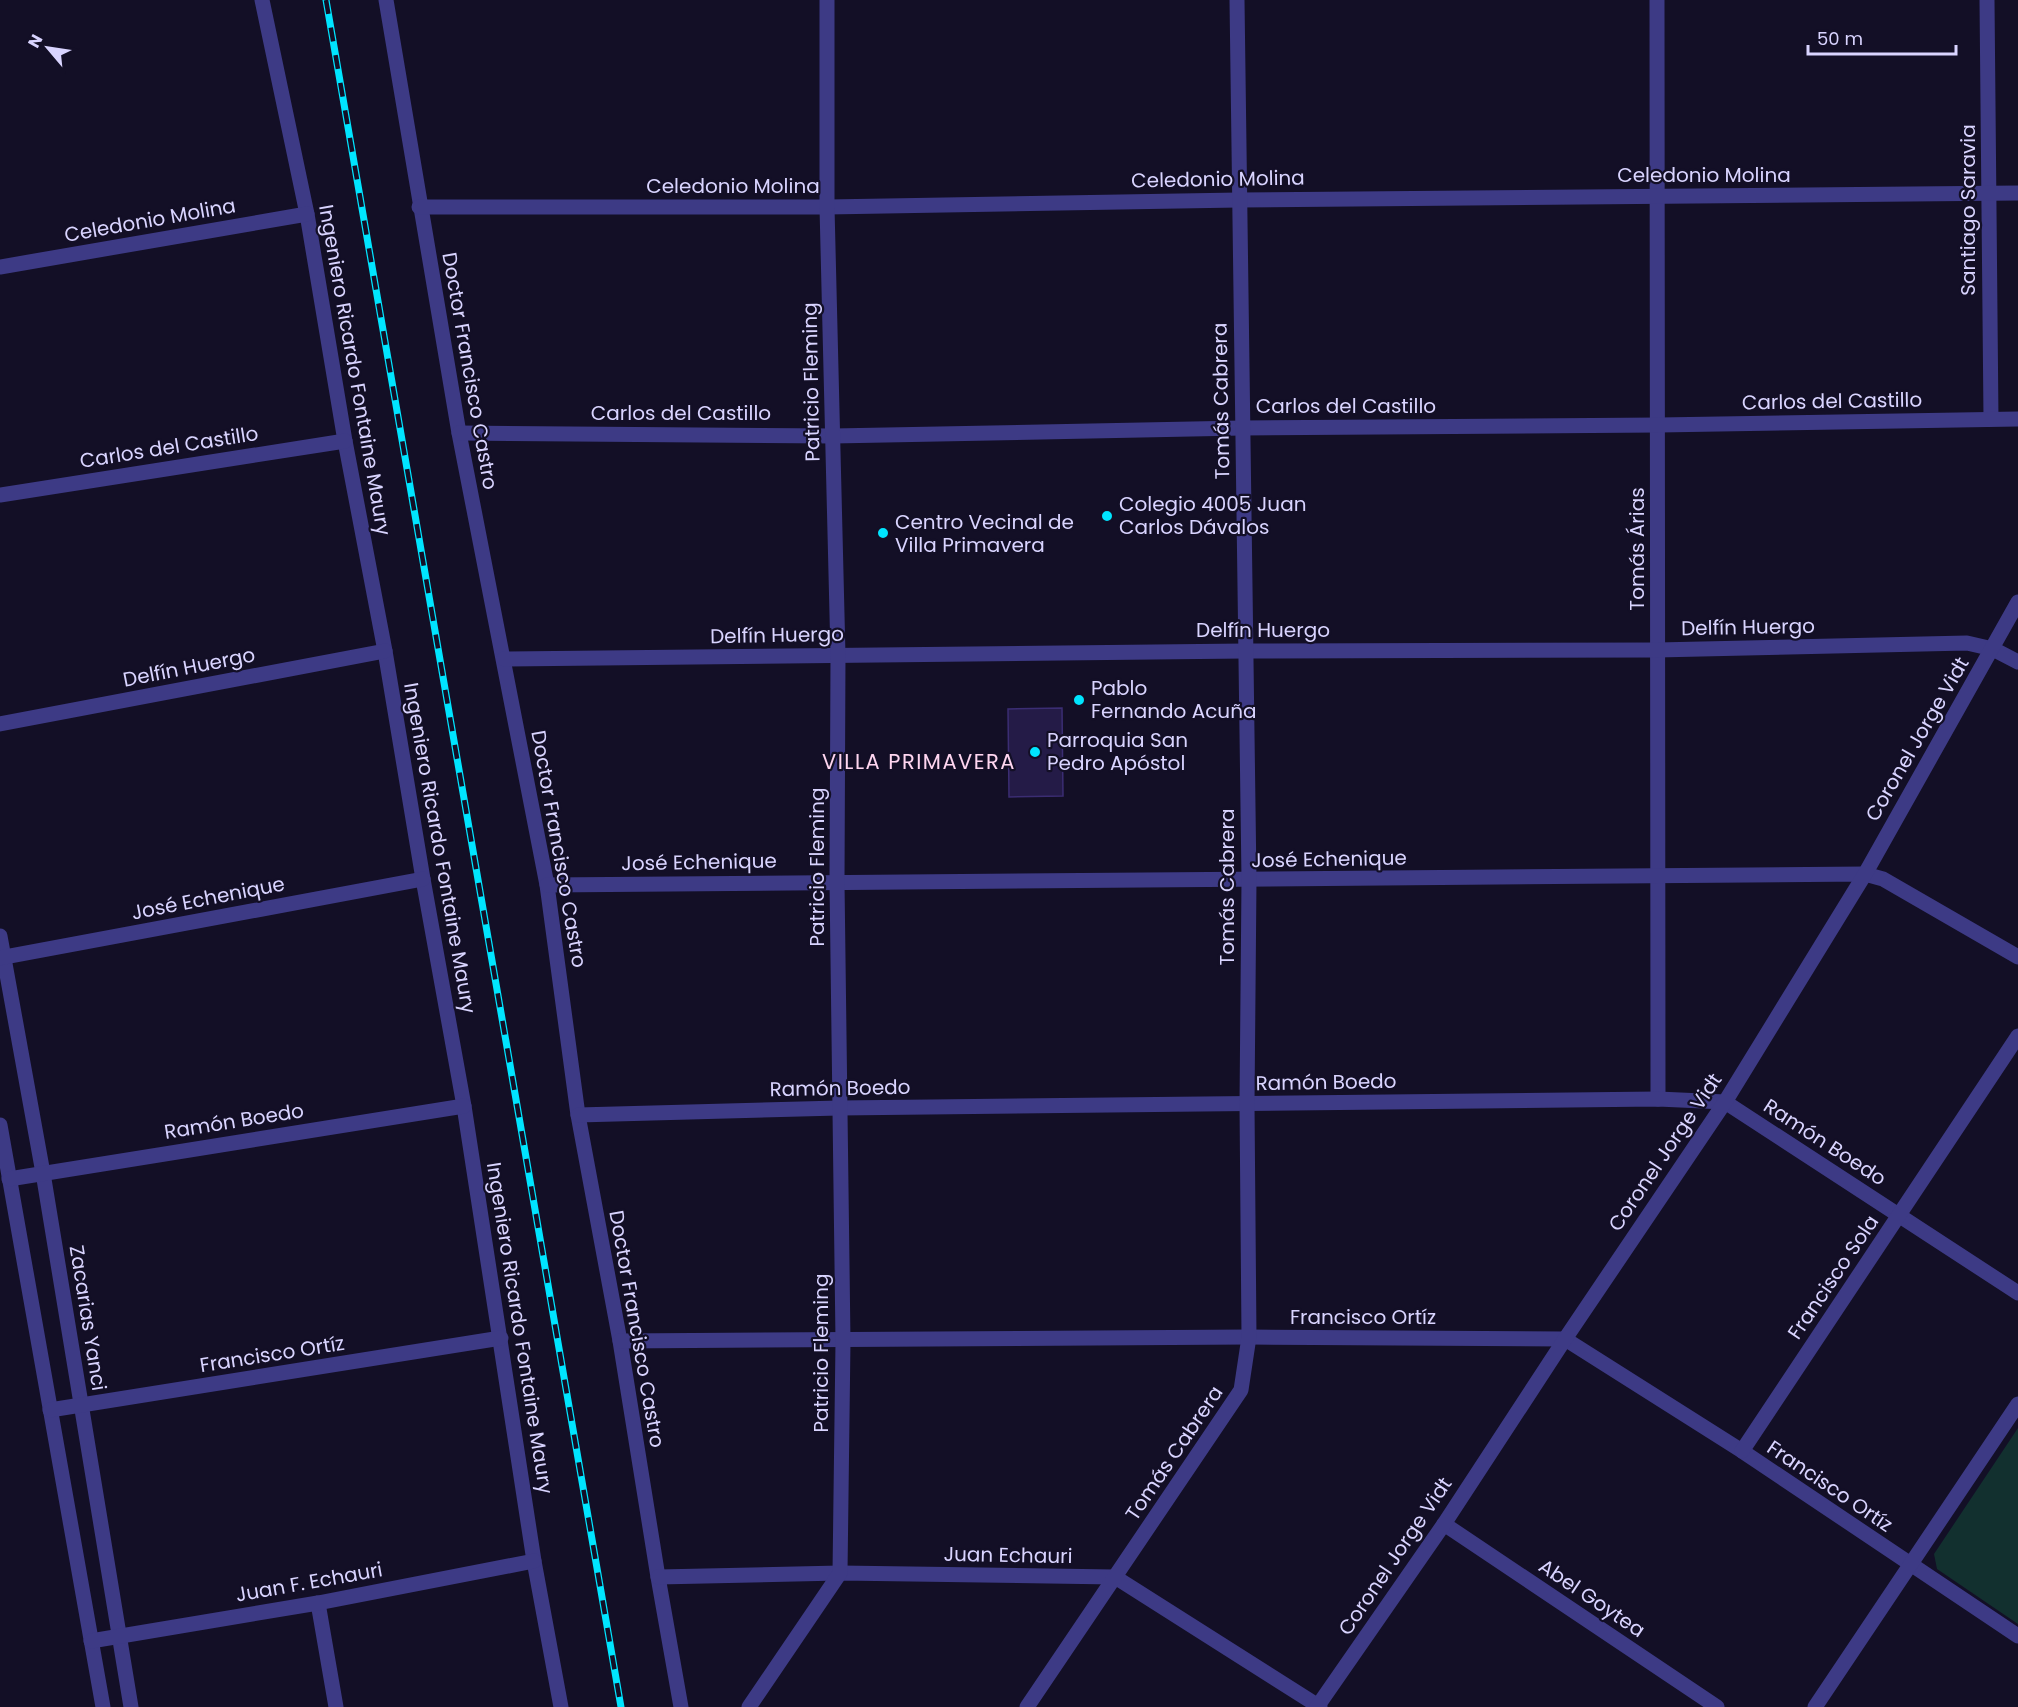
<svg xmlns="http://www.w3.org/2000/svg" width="2018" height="1707" viewBox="0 0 2018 1707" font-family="Poppins,sans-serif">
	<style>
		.grass { fill: #12302f }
		.building { fill: #241b47; stroke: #3b2d73; stroke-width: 1.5 }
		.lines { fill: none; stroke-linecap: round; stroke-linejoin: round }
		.minor { stroke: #3d3a85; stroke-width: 15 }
		.rail-casing { stroke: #00e5ff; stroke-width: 7 }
		.rail { stroke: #130f26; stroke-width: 4.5; stroke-dasharray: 14; stroke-linecap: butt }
		.poi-dot { fill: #00e5ff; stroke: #130f26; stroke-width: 2 }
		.labels { text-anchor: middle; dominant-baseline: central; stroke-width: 4.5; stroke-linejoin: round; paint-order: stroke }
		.street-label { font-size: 20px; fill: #d9d4ff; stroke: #130f26 }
		.poi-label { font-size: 20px; fill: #d9d4ff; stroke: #130f26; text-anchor: start }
		.neighbourhood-label { font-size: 21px; letter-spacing: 1.5px; fill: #ffd6f0; stroke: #130f26 }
	</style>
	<rect width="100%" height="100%" fill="#130f26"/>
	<!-- grass -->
	<path class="grass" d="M2018 1428V1624L1937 1569 1934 1554Z"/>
	<!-- building -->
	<path class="building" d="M1062 708 1063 796 1009 797 1008 709Z"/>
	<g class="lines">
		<!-- minor -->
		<g class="minor">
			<path d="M262 0 307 214 345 441 385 651 423 879 464 1106 534 1561 561 1707"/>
			<path d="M386 0 459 433 547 885 578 1115 620 1341 658 1577 681 1707"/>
			<path d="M1657 0 1658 1099"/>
			<path d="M1987 0 1991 419"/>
			<path d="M419 207H827L1239 200 2018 193"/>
			<path d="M0 267 307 214"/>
			<path d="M459 433 833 436 1242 428 1659 425 2018 419"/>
			<path d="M0 495 345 441"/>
			<path d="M504 659 1245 651 1657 650 1967 643 1993 649 2018 662"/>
			<path d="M0 724 385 651"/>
			<path d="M547 885 1865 874 1883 879 2018 957"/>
			<path d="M0 936 43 1173 131 1707"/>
			<path d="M0 958 423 879"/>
			<path d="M578 1115 839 1108 1658 1099 1725 1102 2018 1293"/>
			<path d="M0 1125 103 1707"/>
			<path d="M9 1179 464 1106"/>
			<path d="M620 1341 1249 1337 1565 1339 1742 1451 2018 1636"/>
			<path d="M50 1410 501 1338"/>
			<path d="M1742 1451 2018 1036"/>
			<path d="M1444 1524 1717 1707"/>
			<path d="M658 1577 840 1573 1115 1577 1320 1707"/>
			<path d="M318 1603 336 1707"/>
			<path d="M91 1641 318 1603 534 1561"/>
			<path d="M749 1707 840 1573 843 1341 837 882 838 655 827 207V0"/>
			<path d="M1027 1707 1241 1390 1249 1337 1247 1104 1249 880 1237 0"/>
			<path d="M1317 1707 1444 1524 1565 1339 1725 1102 1865 874 2018 602"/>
			<path d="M1815 1707 2018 1404"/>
		</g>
		<!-- rail casing -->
		<g class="rail-casing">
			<path id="rail" d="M326 0 621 1707"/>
		</g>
		<!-- rail -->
		<use href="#rail" class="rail"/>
	</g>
	<!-- markers -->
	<g class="poi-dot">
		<circle cx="1107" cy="516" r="6"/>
		<circle cx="883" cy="533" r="6"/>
		<circle cx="1079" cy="700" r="6"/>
		<circle cx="1035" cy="752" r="6"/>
	</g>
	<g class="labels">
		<!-- street labels -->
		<g class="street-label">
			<text x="1704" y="175">Celedonio Molina</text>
			<text transform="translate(1218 179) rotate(-1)">Celedonio Molina</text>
			<text x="733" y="186">Celedonio Molina</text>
			<text transform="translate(1968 210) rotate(-90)">Santiago Saravia</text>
			<text transform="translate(150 220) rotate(-10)">Celedonio Molina</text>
			<text transform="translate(355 370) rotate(80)">Ingeniero Ricardo Fontaine Maury</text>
			<text transform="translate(470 371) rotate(80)">Doctor Francisco Castro</text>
			<text transform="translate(811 382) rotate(-91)">Patricio Fleming</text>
			<text transform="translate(1221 401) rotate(-91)">Tomás Cabrera</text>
			<text transform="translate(1832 401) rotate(-1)">Carlos del Castillo</text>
			<text x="1346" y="406">Carlos del Castillo</text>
			<text x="681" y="413">Carlos del Castillo</text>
			<text transform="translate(169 447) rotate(-9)">Carlos del Castillo</text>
			<text transform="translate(1637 549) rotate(-90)">Tomás Árias</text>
			<text transform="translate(1748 627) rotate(-1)">Delfín Huergo</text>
			<text x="1263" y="630">Delfín Huergo</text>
			<text transform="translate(777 635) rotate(-1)">Delfín Huergo</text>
			<text transform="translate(189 667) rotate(-11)">Delfín Huergo</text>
			<text transform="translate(1917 739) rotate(-60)">Coronel Jorge Vidt</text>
			<text transform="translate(440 848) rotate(80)">Ingeniero Ricardo Fontaine Maury</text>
			<text transform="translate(559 849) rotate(80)">Doctor Francisco Castro</text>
			<text transform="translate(1329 859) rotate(-1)">José Echenique</text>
			<text transform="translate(699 862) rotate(-1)">José Echenique</text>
			<text transform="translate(817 867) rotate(-90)">Patricio Fleming</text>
			<text transform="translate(1227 887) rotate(-90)">Tomás Cabrera</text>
			<text transform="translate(208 898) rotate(-11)">José Echenique</text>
			<text transform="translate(1326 1082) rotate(-1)">Ramón Boedo</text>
			<text transform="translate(840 1088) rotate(-1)">Ramón Boedo</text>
			<text transform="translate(234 1121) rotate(-9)">Ramón Boedo</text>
			<text transform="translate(1825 1142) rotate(33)">Ramón Boedo</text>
			<text transform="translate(1665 1152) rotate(-56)">Coronel Jorge Vidt</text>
			<text transform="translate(1833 1277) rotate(-56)">Francisco Sola</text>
			<text x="1363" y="1317">Francisco Ortíz</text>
			<text transform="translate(88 1318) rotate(81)">Zacarias Yanci</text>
			<text transform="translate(520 1328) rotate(81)">Ingeniero Ricardo Fontaine Maury</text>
			<text transform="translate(637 1329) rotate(80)">Doctor Francisco Castro</text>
			<text transform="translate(821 1353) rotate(-90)">Patricio Fleming</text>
			<text transform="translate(272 1354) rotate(-9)">Francisco Ortíz</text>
			<text transform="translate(1174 1453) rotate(-56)">Tomás Cabrera</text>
			<text transform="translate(1830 1486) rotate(34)">Francisco Ortíz</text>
			<text transform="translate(1008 1555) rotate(1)">Juan Echauri</text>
			<text transform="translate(1395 1556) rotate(-56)">Coronel Jorge Vidt</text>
			<text transform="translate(309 1582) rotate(-10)">Juan F. Echauri</text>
			<text transform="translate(1592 1598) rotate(34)">Abel Goytea</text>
		</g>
		<!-- poi labels -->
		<g class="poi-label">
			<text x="1119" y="504">Colegio 4005 Juan<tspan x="1119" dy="23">Carlos Dávalos</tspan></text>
			<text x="895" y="522">Centro Vecinal de<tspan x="895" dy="23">Villa Primavera</tspan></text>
			<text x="1091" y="688">Pablo<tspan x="1091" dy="23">Fernando Acuña</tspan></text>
			<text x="1047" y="740">Parroquia San<tspan x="1047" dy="23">Pedro Apóstol</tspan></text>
		</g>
		<!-- neighbourhood labels -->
		<g class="neighbourhood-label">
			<text x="919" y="761">VILLA PRIMAVERA</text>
		</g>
	</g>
	<!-- north arrow -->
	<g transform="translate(48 48) rotate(299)" stroke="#130f26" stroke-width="4.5" paint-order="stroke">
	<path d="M0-4.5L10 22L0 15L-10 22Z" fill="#d9d4ff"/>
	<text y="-9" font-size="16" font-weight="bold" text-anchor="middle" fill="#d9d4ff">N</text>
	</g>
	<!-- scale -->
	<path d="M1808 45v9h148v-9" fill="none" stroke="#d9d4ff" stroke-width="3"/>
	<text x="1817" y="45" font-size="18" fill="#d9d4ff" stroke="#130f26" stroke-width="4.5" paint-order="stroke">50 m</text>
</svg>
